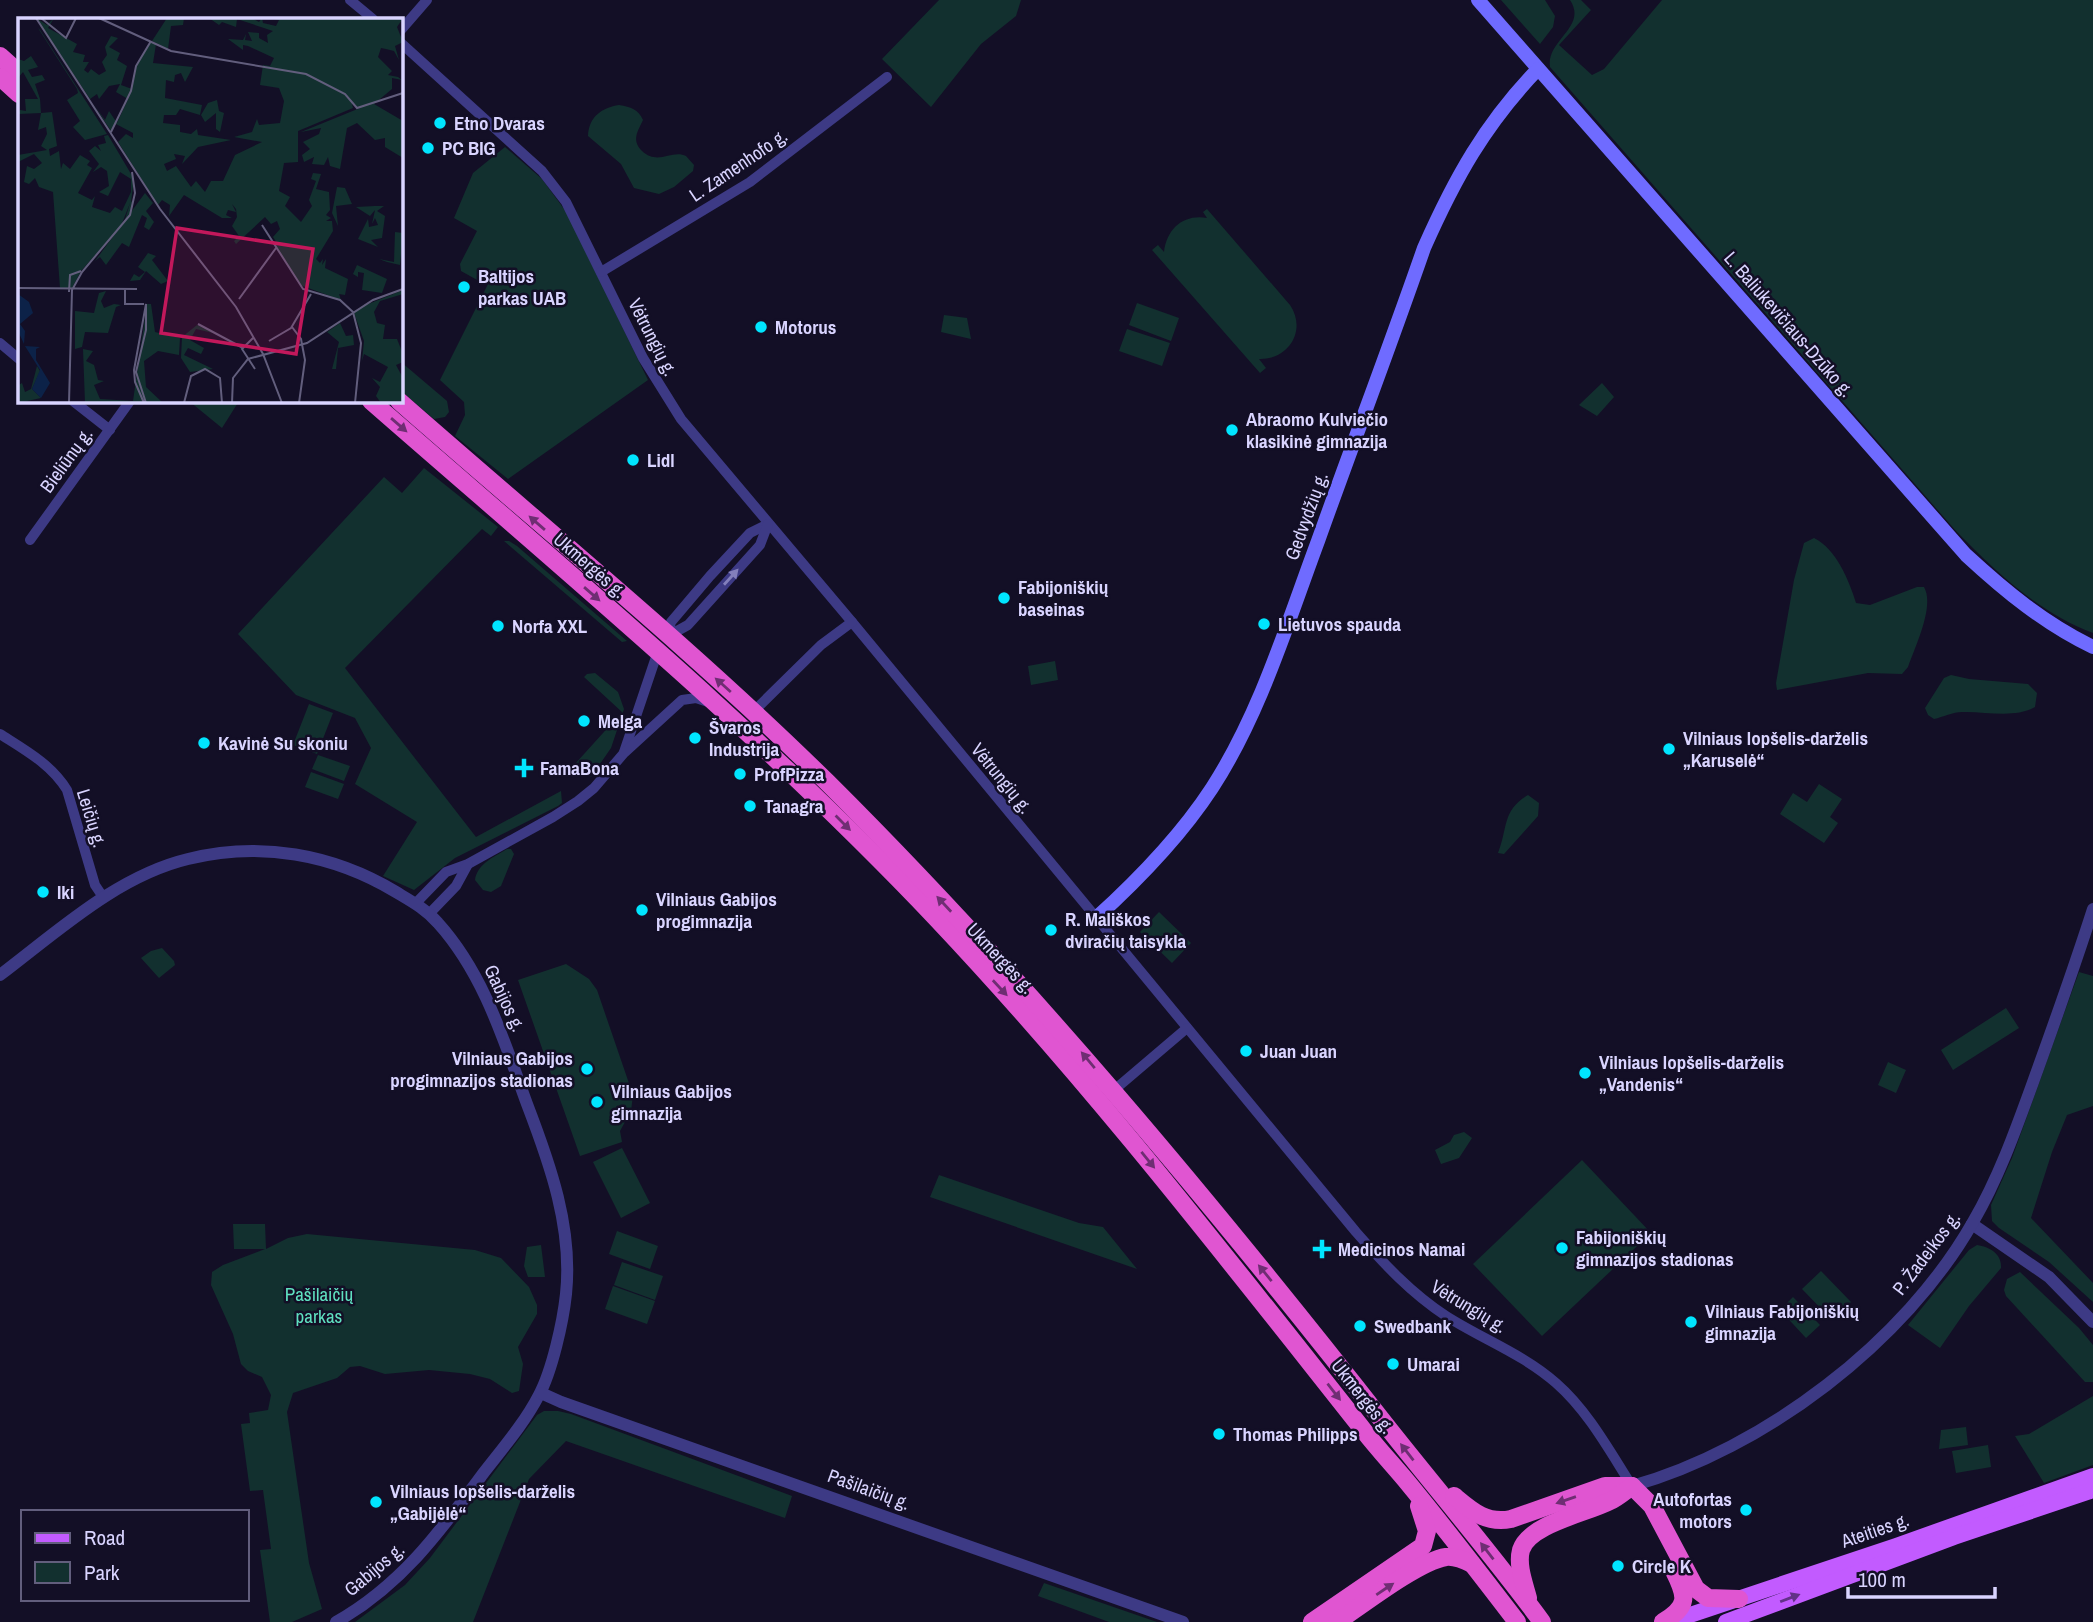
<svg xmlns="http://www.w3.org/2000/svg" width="2093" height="1622" viewBox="0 0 2093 1622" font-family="'Archivo Narrow',sans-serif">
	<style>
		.green { fill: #12302f }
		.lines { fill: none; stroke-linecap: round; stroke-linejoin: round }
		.minor { stroke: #3d3a85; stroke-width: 10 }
		.tertiary { stroke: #3d3a85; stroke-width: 12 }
		.secondary { stroke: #6f6bff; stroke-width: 14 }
		.primary { stroke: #c25bff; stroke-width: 16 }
		.trunk { stroke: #e055d1; stroke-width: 18 }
		.oneway { fill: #6f2e73 }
		.oneway2 { fill: #837fbc }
		.oneway3 { fill: #623188 }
		.poi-dot { fill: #00e5ff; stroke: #130f26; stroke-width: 2.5 }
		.labels { text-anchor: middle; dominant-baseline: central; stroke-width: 5; stroke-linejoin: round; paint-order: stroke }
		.poi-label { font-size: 19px; font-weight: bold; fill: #d9d4ff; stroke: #130f26; text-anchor: start }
		.street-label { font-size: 19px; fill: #d9d4ff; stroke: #130f26 }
		.park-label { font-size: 19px; fill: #5fe0c0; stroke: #130f26 }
		.inset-road { fill: none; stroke: #625e7d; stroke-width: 2 }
		.view { fill: #c2185b; fill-opacity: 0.15; stroke: #c2185b; stroke-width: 3.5 }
		.inset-edge { fill: none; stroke: #d9d4ff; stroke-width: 3.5 }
	</style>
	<rect width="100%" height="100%" fill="#130f26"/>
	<!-- green -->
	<g class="green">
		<path d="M939 0H1021L1016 16 981 44 931 107 882 59Z"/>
		<path d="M1501 0H1545L1555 16 1553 27 1540 44Z"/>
		<path d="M1570 0H1581L1591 10 1559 45 1592 75 1604 69 1662 0H2093V633C2039 613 1996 572 1956 531L1550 67C1546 40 1588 27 1570 0Z"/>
		<path d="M619 105C631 107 638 109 643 120 638 131 631 140 642 151 658 166 672 149 686 156 688 158 692 163 694 165L693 171 674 187 659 194 634 188 621 164 588 136C589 116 602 108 619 105Z"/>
		<path d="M505 147 542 179 567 213 648 380 508 479 455 436 465 415 464 402 440 380 489 282 482 278 479 281 461 271 460 264 477 231 454 218 473 173Z"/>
		<path d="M1207 209 1290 305C1307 330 1289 360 1259 359L1266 368 1260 373 1152 250 1158 245 1164 252C1167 228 1184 214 1207 218L1203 212Z"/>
		<path d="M1137 303 1179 318 1171 341 1129 325Z"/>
		<path d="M944 315 967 318 971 339 941 332Z"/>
		<path d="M1127 329 1170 343 1162 366 1119 351Z"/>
		<path d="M401 362 447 401 449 412 445 417 434 419 401 391Z"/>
		<path d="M1602 383 1614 397 1597 416 1579 405Z"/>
		<path d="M189 401H239L222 428Z"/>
		<path d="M424 468 498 527 491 536 482 529 345 668 476 837 561 791 562 803 558 806 455 858 414 890 383 876 417 822 355 784 371 748 355 718 296 695 238 634 384 477 402 493Z"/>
		<path d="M1814 538C1836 549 1849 580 1856 603L1870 605 1917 587H1924C1935 606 1915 647 1908 667L1902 674 1868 673 1777 690 1776 683 1794 580 1804 543Z"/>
		<path d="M504 541H509L517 546 627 641 622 642Z"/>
		<path d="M1055 661 1058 680 1031 685 1028 666Z"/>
		<path d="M595 673 618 692 624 709 611 748 591 777 575 764 622 712 584 677 587 674Z"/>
		<path d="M1951 675 1969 679 2028 684 2037 693 2035 707C2014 719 1985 711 1962 712 1953 712 1943 717 1934 719L1928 715 1925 708 1944 678Z"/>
		<path d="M309 704 333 713 317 754 293 745Z"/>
		<path d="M318 755 350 766 344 781 312 769Z"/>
		<path d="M311 772 344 784 338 799 305 787Z"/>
		<path d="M1819 784 1842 799 1830 817 1838 823 1824 843 1780 814 1793 793 1807 802Z"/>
		<path d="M1528 795 1539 803 1538 816 1504 854 1498 853C1508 828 1502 810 1528 795Z"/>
		<path d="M507 849H511L514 854 501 886 491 892 483 890 475 880C477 864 494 857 507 849Z"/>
		<path d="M1159 912 1191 943 1172 963 1140 932Z"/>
		<path d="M162 948 174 961 175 965 159 978 141 958 151 951Z"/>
		<path d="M566 964 589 979 597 990 633 1095 631 1111 620 1131 622 1142 580 1156 518 980Z"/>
		<path d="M2079 972 2093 976V1106L2067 1115 2052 1152 2031 1218 2093 1283V1302L2049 1262 1999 1228 1992 1221 1991 1205 2012 1158Z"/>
		<path d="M2006 1008 2019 1028 1953 1070 1941 1050Z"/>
		<path d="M1888 1062 1906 1070 1896 1093 1878 1085Z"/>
		<path d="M1464 1132 1472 1138 1459 1158 1441 1164 1435 1150 1450 1142 1454 1135Z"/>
		<path d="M622 1148 650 1203 621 1218 593 1162Z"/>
		<path d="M1582 1160 1651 1233 1542 1336 1473 1264Z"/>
		<path d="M939 1175 1079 1223 1103 1227 1137 1269 930 1197Z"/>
		<path d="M233 1224H265L266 1249 288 1238 307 1234 475 1250 501 1258 529 1287 537 1305V1314L518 1347 523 1364 519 1391 512 1393 490 1379 470 1374 429 1370 385 1374 360 1366 350 1367 337 1378 293 1393 287 1412 309 1563 322 1609 292 1622H270L260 1550 271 1549 263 1490 250 1491 241 1424 250 1423 249 1413 268 1410 271 1395 262 1377 248 1371 241 1364 233 1334 211 1285 212 1272 223 1265 265 1249H234Z"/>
		<path d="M617 1231 658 1246 650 1269 609 1254Z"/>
		<path d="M541 1245 545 1277H528L524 1266 527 1247Z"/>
		<path d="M1977 1245C1990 1247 2002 1254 2001 1268L1969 1306 1940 1348 1908 1325 1969 1250Z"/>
		<path d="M622 1262 663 1276 655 1300 614 1285Z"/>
		<path d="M1821 1271 1851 1302 1832 1320 1802 1289Z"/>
		<path d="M2020 1272 2079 1328 2093 1345V1382H2085L2006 1296 2004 1290 2007 1279Z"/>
		<path d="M613 1286 655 1301 647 1324 605 1309Z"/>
		<path d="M1793 1297 1820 1325 1806 1338 1780 1310Z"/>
		<path d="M2093 1396V1465L2044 1483 2015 1436 2029 1434Z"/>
		<path d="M544 1411H558L571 1414 792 1496 785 1518 566 1441 529 1479 473 1622H355L405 1585 430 1558 537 1415Z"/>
		<path d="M1966 1427 1968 1445 1939 1449 1941 1430Z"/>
		<path d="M1988 1445 1991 1467 1956 1473 1952 1451Z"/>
		<path d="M1044 1583 1157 1622H1109L1038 1596Z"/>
	</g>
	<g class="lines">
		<!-- minor -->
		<g class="minor">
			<path d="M350 0 373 19"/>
			<path d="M401 30 427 0"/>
			<path d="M401 43 542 171 566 202 643 358 681 419 852 622 1356 1232C1384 1264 1411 1293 1446 1316 1482 1339 1523 1354 1556 1383 1588 1411 1609 1450 1632 1486"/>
			<path d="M601 272 750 182 887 77"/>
			<path d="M0 343 19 359"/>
			<path d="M73 401 110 430"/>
			<path d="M30 540 130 401"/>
			<path d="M668 635 671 622 677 615 710 576 750 533 768 524"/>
			<path d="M668 636 688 625 760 545 768 524"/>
			<path d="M753 712 821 645 852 622"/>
			<path d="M0 734C25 750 51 764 67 790L95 885 103 897"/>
			<path d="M624 752 658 651"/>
			<path d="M415 904 446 872 468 864 553 817 578 801 594 788 624 753 682 700 696 698 708 702"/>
			<path d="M429 914 456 886 468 864"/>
			<path d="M1113 1091 1187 1028"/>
		</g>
		<!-- tertiary -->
		<g class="tertiary">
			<path d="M0 975C57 932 117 876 188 859 260 841 333 854 396 892 411 901 426 909 438 923 484 974 504 1041 527 1104 550 1164 573 1228 566 1294 563 1322 552 1371 539 1395 524 1424 502 1449 482 1475 439 1533 400 1586 336 1622"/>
			<path d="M1972 1224 2049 1277 2093 1322"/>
			<path d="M541 1393 561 1402 1183 1622"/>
			<path d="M1632 1486C1764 1449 1905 1342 1973 1222 1998 1179 2015 1132 2032 1085 2053 1027 2074 968 2093 909"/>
		</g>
		<!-- secondary -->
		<g class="secondary">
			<path d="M1478 0 1966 555C2005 591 2045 624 2093 647"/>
			<path d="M1096 918C1139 879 1180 837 1212 788 1260 714 1287 624 1318 541 1353 443 1390 346 1424 248 1455 178 1485 124 1538 69"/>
		</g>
		<!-- primary -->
		<g class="primary">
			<path d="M1669 1622 1896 1546 2093 1476"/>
			<path d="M1726 1622 1954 1537 2093 1490"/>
		</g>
		<!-- trunk -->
		<g class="trunk">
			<path d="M0 56 19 73"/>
			<path d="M0 77 19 94"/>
			<path d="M371 401C563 569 761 733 937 919 1090 1081 1226 1257 1364 1431 1378 1449 1393 1465 1408 1483 1445 1528 1481 1575 1517 1622"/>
			<path d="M399 401C542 527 691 648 827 782 1028 982 1210 1201 1385 1424 1437 1490 1492 1554 1542 1622"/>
			<path d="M1454 1496C1472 1511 1486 1524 1511 1519L1605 1486H1632L1652 1506 1696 1589 1708 1598 1739 1599"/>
			<path d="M1528 1598C1524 1583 1517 1565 1521 1550 1529 1524 1587 1513 1610 1501 1617 1498 1625 1491 1632 1486"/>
			<path d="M1312 1622 1423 1546 1427 1531 1419 1506"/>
			<path d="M1337 1622C1362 1605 1419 1561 1446 1557 1455 1556 1464 1560 1472 1564"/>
			<path d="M1663 1622C1689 1606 1687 1597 1674 1571"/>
		</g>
	</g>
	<!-- one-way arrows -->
	<defs><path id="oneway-solid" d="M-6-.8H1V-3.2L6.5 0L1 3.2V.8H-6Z" transform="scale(1.75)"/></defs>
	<g class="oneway">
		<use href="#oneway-solid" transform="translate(399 425) rotate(41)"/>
		<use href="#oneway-solid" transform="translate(537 523) rotate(-139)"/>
		<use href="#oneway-solid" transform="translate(592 594) rotate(41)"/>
		<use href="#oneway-solid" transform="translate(723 685) rotate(-138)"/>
		<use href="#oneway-solid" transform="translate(843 823) rotate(45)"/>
		<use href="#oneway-solid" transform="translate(944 904) rotate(-133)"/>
		<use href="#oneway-solid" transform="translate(1000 988) rotate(47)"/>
		<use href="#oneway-solid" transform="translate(1088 1060) rotate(-130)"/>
		<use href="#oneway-solid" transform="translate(1148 1160) rotate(51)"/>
		<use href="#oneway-solid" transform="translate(1265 1273) rotate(-129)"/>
		<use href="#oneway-solid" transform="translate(1334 1392) rotate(52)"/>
		<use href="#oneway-solid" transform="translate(1407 1452) rotate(-128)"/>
		<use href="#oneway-solid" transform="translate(1566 1500) rotate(161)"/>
		<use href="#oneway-solid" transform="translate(1487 1551) rotate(-128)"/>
		<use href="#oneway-solid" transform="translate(1385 1589) rotate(-34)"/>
	</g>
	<use class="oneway2" href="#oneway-solid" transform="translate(731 577) rotate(-48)"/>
	<use class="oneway3" href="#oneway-solid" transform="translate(1790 1598) rotate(-21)"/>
	<!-- markers -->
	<g class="poi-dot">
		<circle cx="440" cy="123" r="7"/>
		<circle cx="428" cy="148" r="7"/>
		<circle cx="464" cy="287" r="7"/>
		<circle cx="761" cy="327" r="7"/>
		<circle cx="1232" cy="430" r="7"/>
		<circle cx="633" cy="460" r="7"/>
		<circle cx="1004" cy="598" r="7"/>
		<circle cx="1264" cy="624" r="7"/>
		<circle cx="498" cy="626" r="7"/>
		<circle cx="584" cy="721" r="7"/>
		<circle cx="695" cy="738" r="7"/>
		<circle cx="204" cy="743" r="7"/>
		<circle cx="1669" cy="749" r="7"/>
		<path d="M520.5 757.5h7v7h7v7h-7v7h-7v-7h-7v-7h7z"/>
		<circle cx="740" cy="774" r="7"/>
		<circle cx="750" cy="806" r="7"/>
		<circle cx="43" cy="892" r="7"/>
		<circle cx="642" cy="910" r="7"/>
		<circle cx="1051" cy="930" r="7"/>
		<circle cx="1246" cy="1051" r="7"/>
		<circle cx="587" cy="1069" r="7"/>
		<circle cx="1585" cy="1073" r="7"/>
		<circle cx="597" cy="1102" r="7"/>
		<circle cx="1562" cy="1248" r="7"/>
		<path d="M1318.5 1238.5h7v7h7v7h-7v7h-7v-7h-7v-7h7z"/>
		<circle cx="1691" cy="1322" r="7"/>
		<circle cx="1360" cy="1326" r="7"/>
		<circle cx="1393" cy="1364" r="7"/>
		<circle cx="1219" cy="1434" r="7"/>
		<circle cx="376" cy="1502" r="7"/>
		<circle cx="1746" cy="1510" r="7"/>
		<circle cx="1618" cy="1566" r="7"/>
	</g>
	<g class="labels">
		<!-- poi labels -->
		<g class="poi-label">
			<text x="454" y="123">Etno Dvaras</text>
			<text x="442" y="148">PC BIG</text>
			<text x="478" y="276">Baltijos<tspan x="478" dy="22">parkas UAB</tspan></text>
			<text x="775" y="327">Motorus</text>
			<text x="1246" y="419">Abraomo Kulviečio<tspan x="1246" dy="22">klasikinė gimnazija</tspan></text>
			<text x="647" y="460">Lidl</text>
			<text x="1018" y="587">Fabijoniškių<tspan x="1018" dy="22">baseinas</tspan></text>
			<text x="1278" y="624">Lietuvos spauda</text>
			<text x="512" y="626">Norfa XXL</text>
			<text x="598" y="721">Melga</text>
			<text x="709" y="727">Švaros<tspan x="709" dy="22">Industrija</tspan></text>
			<text x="1683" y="738">Vilniaus lopšelis-darželis<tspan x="1683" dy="22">„Karuselė“</tspan></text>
			<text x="218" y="743">Kavinė Su skoniu</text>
			<text x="540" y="768">FamaBona</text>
			<text x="754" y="774">ProfPizza</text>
			<text x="764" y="806">Tanagra</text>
			<text x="57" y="892">Iki</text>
			<text x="656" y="899">Vilniaus Gabijos<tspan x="656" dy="22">progimnazija</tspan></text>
			<text x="1065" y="919">R. Mališkos<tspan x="1065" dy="22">dviračių taisykla</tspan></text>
			<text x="1260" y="1051">Juan Juan</text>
			<text x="573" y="1058" text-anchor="end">Vilniaus Gabijos<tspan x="573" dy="22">progimnazijos stadionas</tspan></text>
			<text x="1599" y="1062">Vilniaus lopšelis-darželis<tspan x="1599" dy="22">„Vandenis“</tspan></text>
			<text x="611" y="1091">Vilniaus Gabijos<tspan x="611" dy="22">gimnazija</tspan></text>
			<text x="1576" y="1237">Fabijoniškių<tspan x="1576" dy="22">gimnazijos stadionas</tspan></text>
			<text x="1338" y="1249">Medicinos Namai</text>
			<text x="1705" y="1311">Vilniaus Fabijoniškių<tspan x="1705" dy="22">gimnazija</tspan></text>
			<text x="1374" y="1326">Swedbank</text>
			<text x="1407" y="1364">Umarai</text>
			<text x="1233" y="1434">Thomas Philipps</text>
			<text x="390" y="1491">Vilniaus lopšelis-darželis<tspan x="390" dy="22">„Gabijėlė“</tspan></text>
			<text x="1732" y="1499" text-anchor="end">Autofortas<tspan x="1732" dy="22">motors</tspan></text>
			<text x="1632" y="1566">Circle K</text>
		</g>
		<!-- street labels -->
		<g class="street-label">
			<text transform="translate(738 165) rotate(-34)">L. Zamenhofo g.</text>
			<text transform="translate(1789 324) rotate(49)">L. Baliukevičiaus-Dzūko g.</text>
			<text transform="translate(653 337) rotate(63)">Vėtrungių g.</text>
			<text transform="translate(66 460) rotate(-54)">Bieliūnų g.</text>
			<text transform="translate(1306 516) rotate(-70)">Gedvydžių g.</text>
			<text transform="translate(590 565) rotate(41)">Ukmergės g.</text>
			<text transform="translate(1002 778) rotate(51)">Vėtrungių g.</text>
			<text transform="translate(92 818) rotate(73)">Leičių g.</text>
			<text transform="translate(1001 958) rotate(47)">Ukmergės g.</text>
			<text transform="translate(505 998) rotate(65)">Gabijos g.</text>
			<text transform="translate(1926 1253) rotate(-53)">P. Žadeikos g.</text>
			<text transform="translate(1469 1306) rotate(31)">Vėtrungių g.</text>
			<text transform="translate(1363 1396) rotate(52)">Ukmergės g.</text>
			<text transform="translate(869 1489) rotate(20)">Pašilaičių g.</text>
			<text transform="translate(1875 1530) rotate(-19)">Ateities g.</text>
			<text transform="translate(374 1569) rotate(-40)">Gabijos g.</text>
		</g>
		<!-- park labels -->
		<g class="park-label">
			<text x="319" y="1294">Pašilaičių<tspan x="319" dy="22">parkas</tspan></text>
		</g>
	</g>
	<!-- overview -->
	<g transform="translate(18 18)">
		<rect width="385" height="385" fill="#130f26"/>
		<path d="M18 0 29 7 36 0 30 10 59 26 55 34 67 37 65 44H71L66 52 70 55 73 51 81 57 88 53 84 44 89 37 87 29 93 18 100 20 91 29 102 35 99 42 109 48 103 67 114 71 118 47 133 24 138 26 135 45 175 49 167 64 163 55 157 57 156 64 148 62 147 80 184 87 182 97 162 91 158 97H146L145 105 162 107V114L173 116 179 111 180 117 213 122 180 129 164 146 167 138 156 136 158 141 146 146 149 153 158 148 173 169 178 163 187 174 193 163H205L217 137 244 124 216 119 234 114 239 101 241 107 262 105 266 83 261 70 242 67 245 47 252 48 256 40 230 28 225 27V32L210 21 225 22 228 16 227 22 234 23 230 14 241 15V20L250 25 249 17 255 13 219 1 218 9 204 4 201 7 191 0H234L241 4 244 0 245 5 258 8 261 2 250 0H385L379 9 385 24 377 28 381 42 376 33 368 31 363 30 360 39 374 53 370 57 380 59 384 62 374 60V71L356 86 385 103V140L367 129V120L357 122 339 105 329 110 322 151 312 148 310 139 306 147 294 146 296 139 286 144 284 137 292 131 285 124 301 116 303 110 283 114 342 90 334 86 335 90 280 113V144L266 145 261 173 272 179 267 188 283 204 294 188 291 182 298 163 293 161 295 155 303 156 298 171 311 174 312 192 308 197 313 200 308 203H314L315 213 298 241 302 245 305 241 304 247 308 241 307 250 330 261 327 277 321 276 323 282 282 267 254 222 261 228 255 219 262 211 259 203 253 206 247 199 218 226 216 223 221 218 214 208 219 199 218 191 214 186 218 194 210 192 208 197 214 200H204L166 177 151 198 152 187 144 182 140 187 100 124 108 116 115 120V115L98 106 93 113 76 87 87 102 91 93 99 105 110 81 98 74 102 66 91 68 81 81 79 76 72 81ZM149 0H166L165 7 153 8 150 31 134 23ZM20 10 22 12 89 116 67 122 55 109 62 103 49 82 60 75 59 71ZM13 38 20 49 10 52 14 59 24 57 27 62 17 66 22 81 23 95 34 94 39 128 31 131 32 138 41 133 43 151 45 145 52 151 62 137 72 143 69 147 74 150 60 175 74 182 77 178 74 189 92 195 97 189 104 193 113 174V161L102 154 90 178 81 174 91 168 89 153 83 149 75 154 81 146 71 133 77 128 83 133 80 127 88 125 86 118 90 117 116 161 113 184 116 181 111 198 106 205 112 185 103 208 63 253 54 270H42L35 174 21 169 17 160 11 166 6 164 9 148 16 151 24 145 16 136 0 144V137L29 132 23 128 29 116 28 109 20 112 23 95 0 96 2 92 8 93 7 81H20L5 54 0 60V41L6 43ZM199 82 201 93 206 95 202 114 198 111V95L187 104 183 97 190 85ZM319 169 327 170 334 186 318 188 320 208 314 195ZM127 175 135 185 128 193 136 204 131 212 126 209 129 200 124 197 111 229 104 225 88 247 82 239 77 243ZM357 188H366L359 193 367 198 364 220 353 222 360 229 340 221 350 201 351 209 360 207 357 200 354 206 357 192 352 198 338 189ZM377 214 385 215 382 247 369 244 361 241 376 244ZM130 235 138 238 134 242 150 263 143 266 128 253 122 262 112 263 116 256 121 259 127 254 120 249ZM339 247 369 261 364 275 344 272 346 255 340 254V259L335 256ZM385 272V276L362 283 356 294 359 305 367 307 365 321H379L385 336V344L378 347 385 360V385H363L358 378 362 369 354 360 362 364 370 349 346 336 344 343 346 323 336 295 343 289ZM88 273 83 283 86 290 96 286 103 287 98 289 90 315 67 314 64 329 57 331V293L76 295 81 275ZM129 286H133L137 314 162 320 161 337 140 333 126 343 128 369 145 385H67L65 331 75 333 68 343 76 347 80 362 86 363 76 367 82 381 115 383ZM322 305 328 318 335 317 336 327 320 330 318 351H314L321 324 309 314ZM179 307 195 315 178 311 172 322 186 330 183 336 170 330 166 337 195 351 172 354 163 340 164 319ZM19 348 22 353 14 371 23 380 0 385 1 367 4 365 7 374 13 371Z" fill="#12302f"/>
		<path d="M0 276 11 284 15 295 2 306 7 313 6 326 0 313ZM7 328 22 329 18 331V342L32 365 23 380 14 371 22 352Z" fill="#0c2248"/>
		<path class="inset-road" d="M18 0 142 191 218 289 245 336 264 385M23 0 48 20 58 0M81 0 153 33 288 56 327 76 339 90 385 75M93 114 113 73 118 48 133 23M244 207 285 271 322 282 335 294 343 325 337 385M0 270 119 271M107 271V286H126M51 274 52 257 63 253M221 281 258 230M180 306 225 330M274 309 283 321 287 342 281 385M235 320 224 331 237 351M251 323 273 310 293 276M51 385 54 272 64 254 112 197 117 175 114 154M126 385 117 364 116 352 128 286V312L118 354 128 385M166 385 173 358 187 351 202 360 204 385M214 385 215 360 230 341 289 325 355 282 385 271"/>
		<path class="view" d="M159 210 295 231 278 336 143 315Z"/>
		<rect width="385" height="385" class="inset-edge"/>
	</g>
	<!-- legend -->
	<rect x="21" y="1510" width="228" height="91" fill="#130f26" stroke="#625e7d" stroke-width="2"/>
	<rect x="35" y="1533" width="35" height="10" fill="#c25bff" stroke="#625e7d" stroke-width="2"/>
	<text x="84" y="1545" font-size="21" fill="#d9d4ff">Road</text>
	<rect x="35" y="1562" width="35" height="21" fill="#12302f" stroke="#625e7d" stroke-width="2"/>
	<text x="84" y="1580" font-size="21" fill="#d9d4ff">Park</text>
	<!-- scale -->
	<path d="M1848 1587v10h147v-10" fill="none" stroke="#d9d4ff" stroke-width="3.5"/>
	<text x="1858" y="1587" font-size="21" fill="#d9d4ff" stroke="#130f26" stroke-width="5" paint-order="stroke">100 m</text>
</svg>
